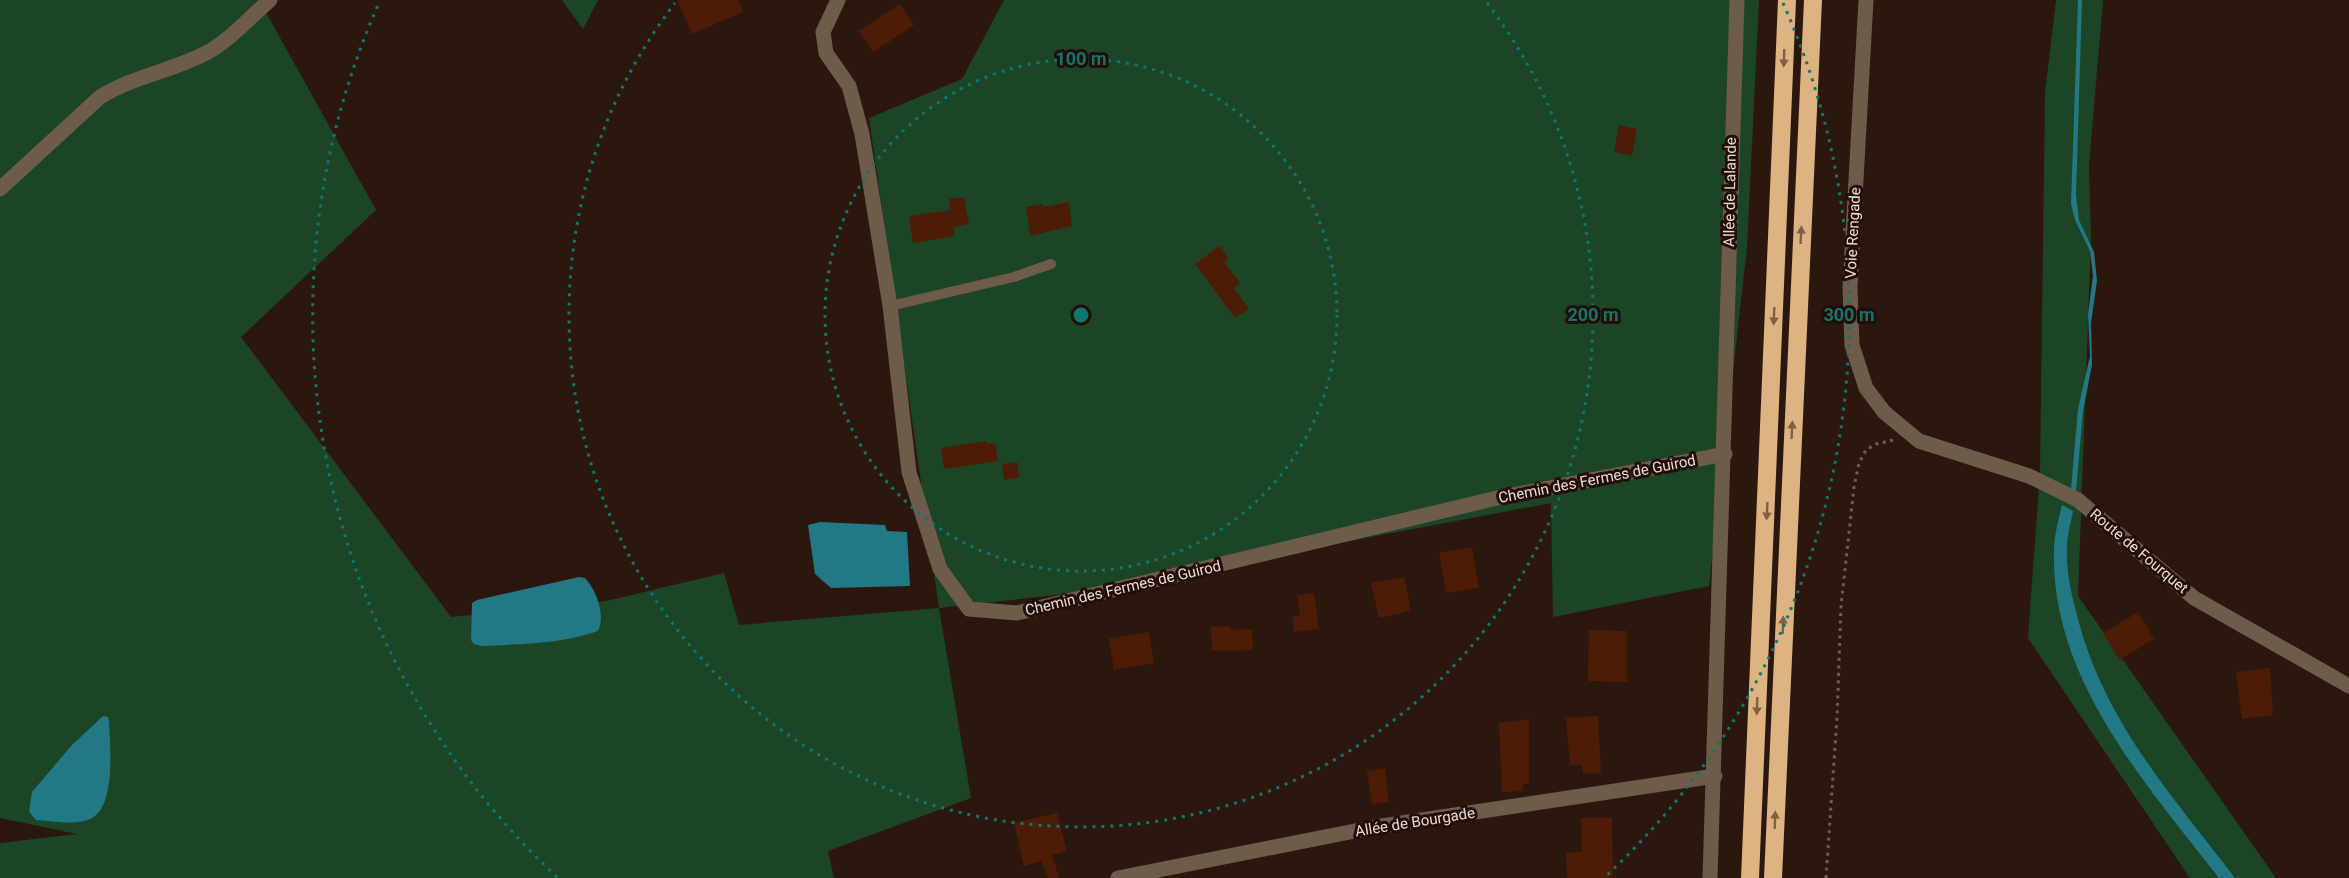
<svg xmlns="http://www.w3.org/2000/svg" width="2349" height="878" viewBox="0 0 2349 878" font-family="Roboto,sans-serif">
	<style>
		.green { fill: #1c4525 }
		.water { fill: #237886 }
		.building { fill: #4d1c07 }
		.lines { fill: none; stroke-linecap: round; stroke-linejoin: round }
		.path { stroke: #6e5b53; stroke-width: 3; stroke-dasharray: 3 4.5; stroke-linecap: butt }
		.lane { stroke: #6c5c49; stroke-width: 10 }
		.street { stroke: #6c5c49; stroke-width: 15 }
		.highway { stroke: #ddb382; stroke-width: 18 }
		.oneway { fill: #806044 }
		.ring { fill: none; stroke: #0f766e; stroke-width: 3; stroke-dasharray: 3 6 }
		.labels { text-anchor: middle; dominant-baseline: central; stroke-width: 6; stroke-linejoin: round; paint-order: stroke }
		.street-label { font-size: 15px; fill: #e9dad4; stroke: #220e06 }
		.centre { fill: #0f766e; stroke: #220e06; stroke-width: 3 }
		.ring-label { font-size: 18px; text-anchor: middle; font-weight: bold; fill: #0f766e; stroke: #220e06; stroke-width: 6; stroke-linejoin: round; paint-order: stroke }
	</style>
	<rect width="100%" height="100%" fill="#2c170f"/>
	<!-- green -->
	<g class="green">
		<path d="M0 0H259L376 210 241 337 451 617 606 601 724 573 739 625 939 608 869 118 962 79 1004 0H1759L1747 247 1709 586 1553 617 1551 503 1073 593 939 608 971 798 828 851 834 878H0V843L77 834 0 818Z"/>
		<path d="M562 0H598L583 29Z"/>
		<path d="M2056 0H2103L2089 165 2091 237 2078 596 2276 878H2190L2028 638 2040 473 2045 93Z"/>
	</g>
	<!-- water -->
	<g class="water">
		<path d="M2078 0H2082L2076 195 2079 220 2094 252 2097 281 2091 323 2092 365 2083 411 2076 491 2071 489 2078 409 2090 356 2088 314 2093 276 2090 251 2075 220 2071 204Z"/>
		<path d="M2062 505 2073 511C2071 523 2067 535 2067 547 2066 570 2071 593 2077 615 2103 720 2171 794 2235 878H2219C2146 784 2050 678 2054 550 2054 535 2059 519 2062 505Z"/>
		<path d="M820 522 885 525 887 531 907 532 910 586 831 588 815 574 808 525Z"/>
		<path d="M579 577 585 578C596 589 606 616 598 631 560 644 522 644 482 646L474 644 471 640 472 603 477 600Z"/>
		<path d="M103 716 108 717 109 721C110 745 116 805 92 818 77 826 53 821 36 820L29 812 32 792 72 745Z"/>
	</g>
	<!-- building -->
	<g class="building">
		<path d="M677 0H738L743 12 692 34Z"/>
		<path d="M900 4 914 25 873 52 859 31Z"/>
		<path d="M1619 125 1637 129 1632 156 1614 152Z"/>
		<path d="M964 197 969 224 953 227 955 236 913 243 909 216 951 210 949 199Z"/>
		<path d="M1069 202 1072 226 1030 236 1026 207 1042 204 1043 207Z"/>
		<path d="M1219 246 1229 258 1224 262 1240 283 1234 288 1249 309 1235 318 1195 264Z"/>
		<path d="M987 441V444L995 443 998 461 944 469 941 448Z"/>
		<path d="M1017 462 1019 477 1004 480 1002 464Z"/>
		<path d="M1472 547 1479 588 1446 593 1439 553Z"/>
		<path d="M1404 577 1411 611 1379 618 1371 583Z"/>
		<path d="M1314 593 1319 629 1294 632 1292 617 1300 616 1297 595Z"/>
		<path d="M2138 612 2154 639 2119 660 2103 633Z"/>
		<path d="M1231 626V630L1252 629 1253 650 1212 651 1211 627Z"/>
		<path d="M1589 630 1627 631V682L1588 681Z"/>
		<path d="M1149 632 1154 663 1114 670 1109 639Z"/>
		<path d="M2270 668 2273 715 2242 719 2236 672Z"/>
		<path d="M1598 716 1601 773 1583 774 1582 765H1570L1566 718Z"/>
		<path d="M1529 719V783L1523 784V791L1502 792 1499 723Z"/>
		<path d="M1385 768 1389 802 1372 804 1367 771Z"/>
		<path d="M1057 813 1067 851 1052 855 1059 878H1048L1041 861 1024 866 1014 823Z"/>
		<path d="M1612 817 1613 878H1567L1566 853 1582 852 1581 818Z"/>
	</g>
	<g class="lines">
		<!-- path -->
		<path class="path" d="M1826 878 1837 718 1841 606 1854 487 1859 463 1866 450 1876 444 1893 440"/>
		<!-- lane -->
		<path class="lane" d="M890 306 1014 277 1051 264"/>
		<!-- street -->
		<g class="street">
			<path d="M838 0 823 32 826 53 849 86 862 134 890 306 909 472 940 569 969 609 1017 613 1497 498 1725 454"/>
			<path d="M1866 0 1850 288 1852 345 1866 388 1884 412 1919 441 2029 476 2078 500 2194 598 2349 686"/>
			<path d="M0 189 100 97C134 76 172 71 206 53 229 41 250 17 270 0"/>
			<path d="M1118 878 1375 827 1715 776"/>
			<path d="M1710 878 1737 0"/>
		</g>
		<!-- highway -->
		<g class="highway">
			<path d="M1750 878 1787 0"/>
			<path d="M1773 878 1813 0"/>
		</g>
	</g>
	<!-- one-way arrows -->
	<defs><path id="oneway-solid" d="M-6-.8H1V-3.2L6.5 0L1 3.2V.8H-6Z" transform="scale(1.5)"/></defs>
	<g class="oneway">
		<use href="#oneway-solid" transform="translate(1784 58) rotate(92)"/>
		<use href="#oneway-solid" transform="translate(1801 235) rotate(-87)"/>
		<use href="#oneway-solid" transform="translate(1774 316) rotate(92)"/>
		<use href="#oneway-solid" transform="translate(1792 430) rotate(-87)"/>
		<use href="#oneway-solid" transform="translate(1767 511) rotate(93)"/>
		<use href="#oneway-solid" transform="translate(1783 625) rotate(-88)"/>
		<use href="#oneway-solid" transform="translate(1757 706) rotate(92)"/>
		<use href="#oneway-solid" transform="translate(1775 820) rotate(-88)"/>
	</g>
	<!-- distance rings -->
	<g class="ring">
		<circle cx="1081" cy="315" r="256"/>
		<path d="M1487 3A512 512 0 1 1 675 3"/>
		<path d="M557 877A768 768 0 0 1 379 3M1783 3A768 768 0 0 1 1605 877"/>
	</g>
	<g class="labels">
		<!-- street labels -->
		<g class="street-label">
			<text transform="translate(1730 192) rotate(-89)">Allée de Lalande</text>
			<text transform="translate(1853 233) rotate(-87)">Voie Rengade</text>
			<text transform="translate(1597 479) rotate(-11)">Chemin des Fermes de Guirod</text>
			<text transform="translate(2139 551) rotate(40)">Route de Fourquet</text>
			<text transform="translate(1123 588) rotate(-13)">Chemin des Fermes de Guirod</text>
			<text transform="translate(1415 822) rotate(-9)">Allée de Bourgade</text>
		</g>
	</g>
	<circle cx="1081" cy="315" r="9" class="centre"/>
	<g class="ring-label">
		<text x="1081" y="65">100 m</text>
		<text x="1593" y="321">200 m</text>
		<text x="1849" y="321">300 m</text>
	</g>
</svg>
